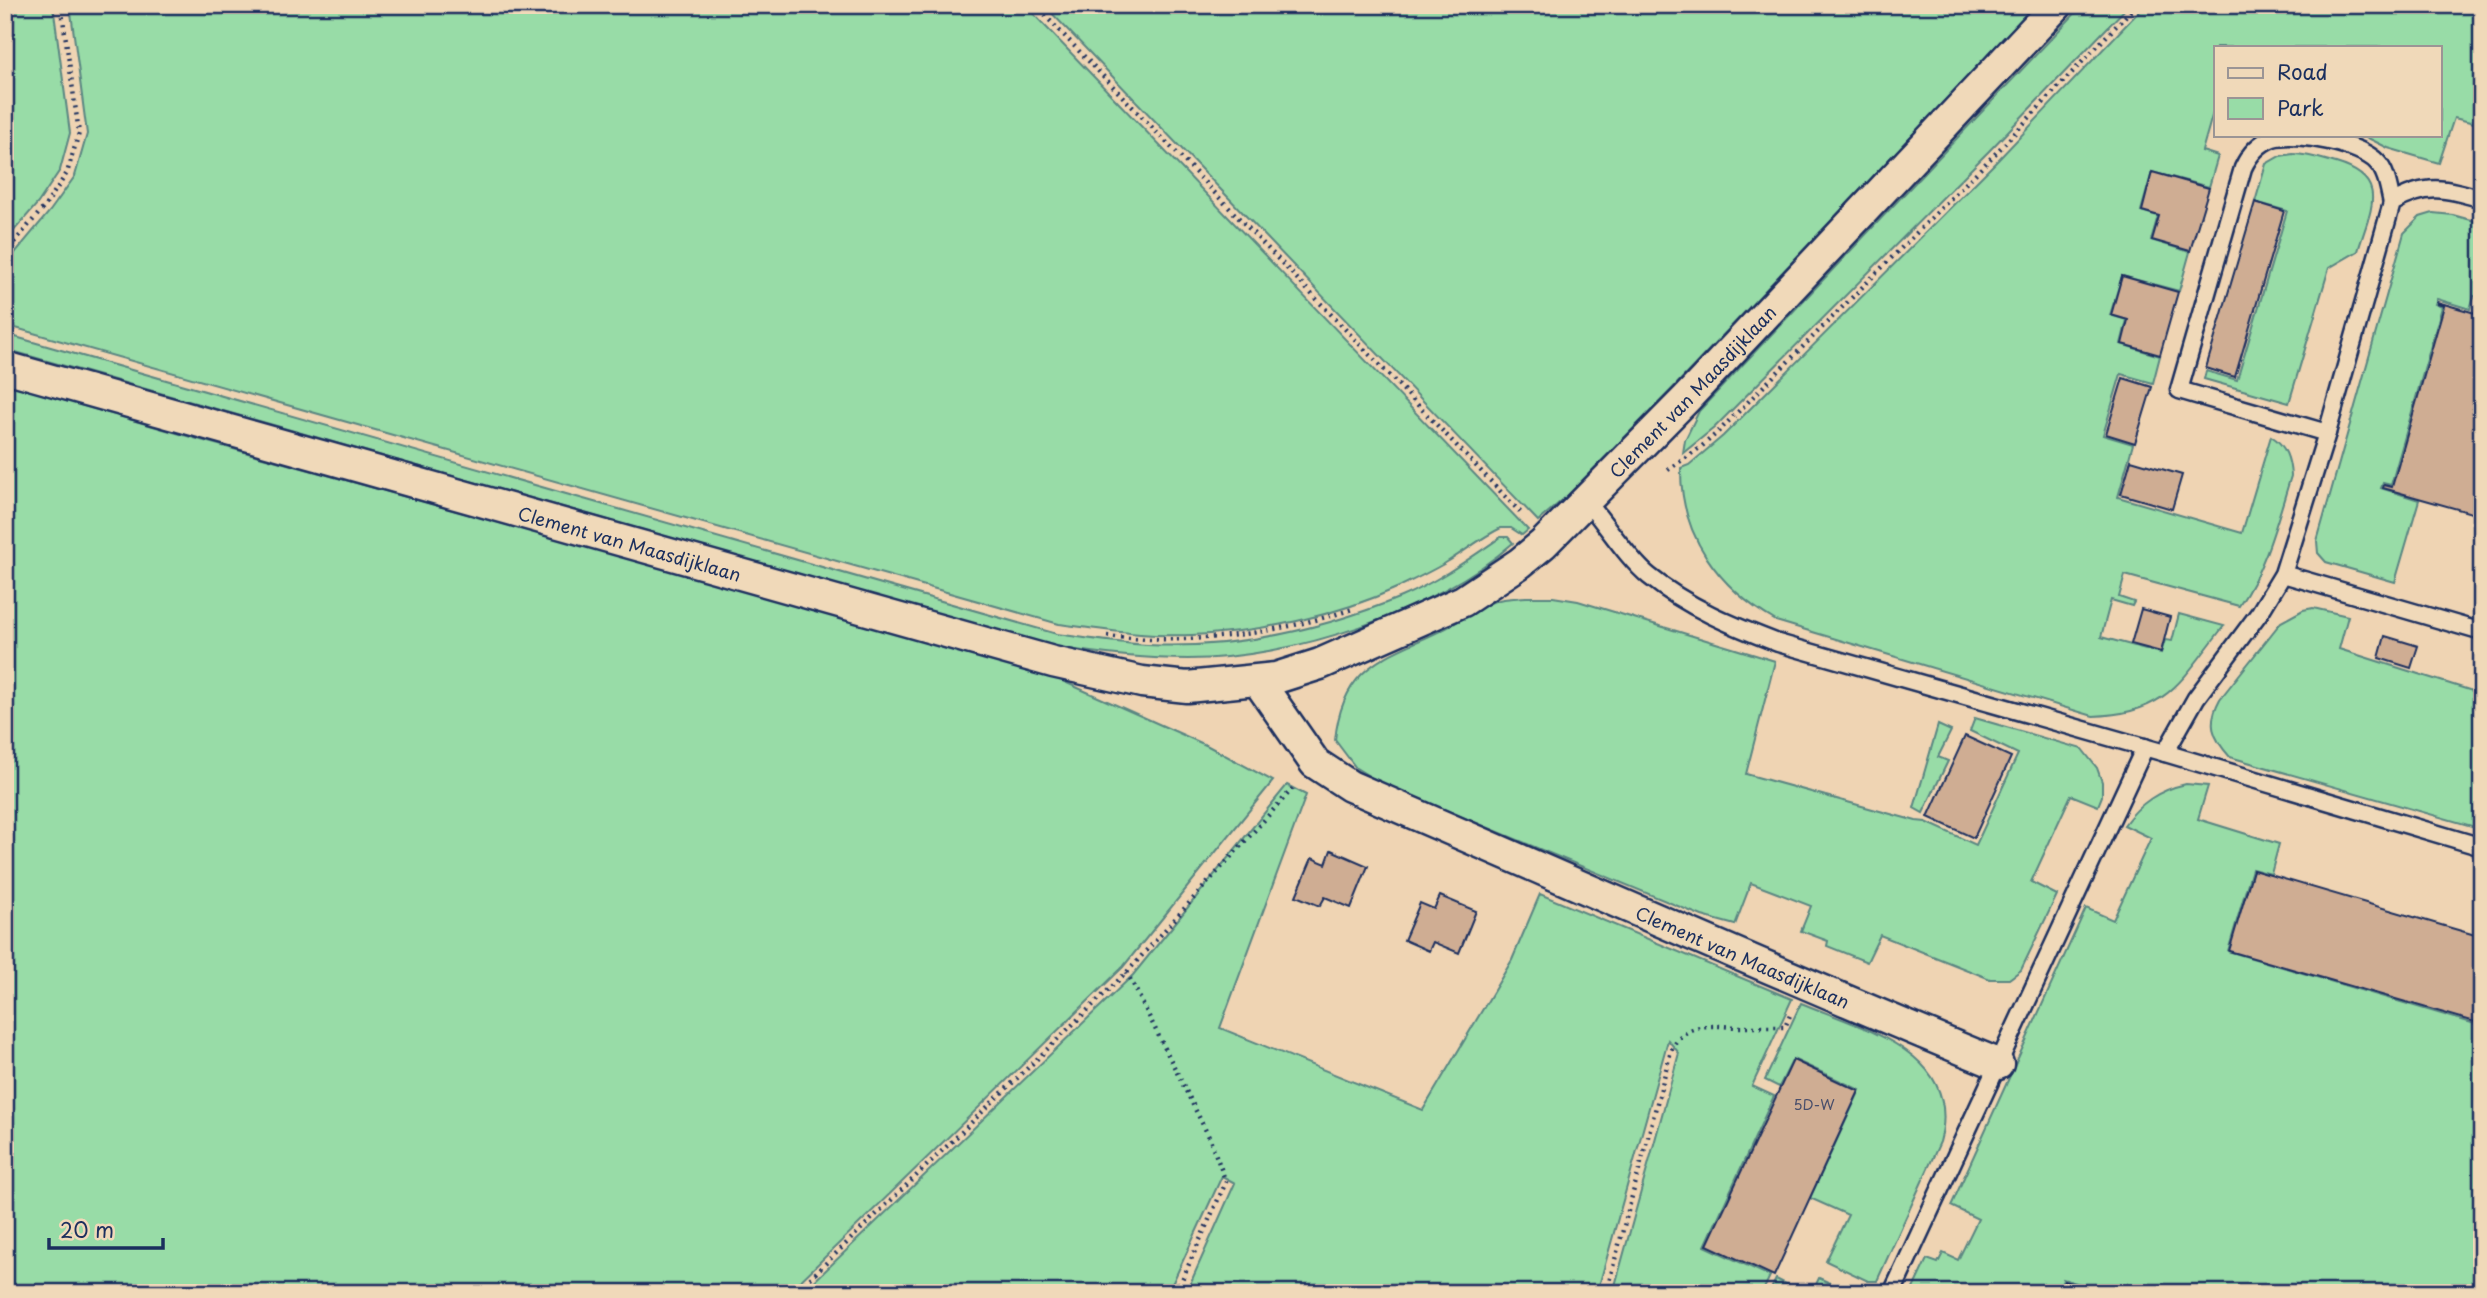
<svg xmlns="http://www.w3.org/2000/svg" width="2487" height="1298" viewBox="0 0 2487 1298" font-family="'Playpen Sans',sans-serif">
	<style>
		.green { fill: #98dca7; stroke: #5a8682; stroke-width: 2 }
		.building { fill: #cfad93; stroke: #1b2f5e; stroke-width: 2 }
		.lines { fill: none; stroke-linecap: round; stroke-linejoin: round }
		.service-casing { stroke: #1b2f5e; stroke-width: 21 }
		.minor-casing { stroke: #1b2f5e; stroke-width: 35 }
		.path { stroke: #1b2f5e; stroke-width: 4.5; stroke-dasharray: 2 5; stroke-linecap: butt }
		.service { stroke: #f0d9b9; stroke-width: 16 }
		.minor { stroke: #f0d9b9; stroke-width: 30 }
		.labels { text-anchor: middle; dominant-baseline: central; stroke-width: 5; stroke-linejoin: round; paint-order: stroke }
		.number-label { font-size: 14px; fill: #484e6b }
		.street-label { font-size: 18px; fill: #1b2f5e; stroke: #f0d9b9 }
	</style>
	<rect width="100%" height="100%" fill="#efd4b3"/>
	<filter id="ink" filterUnits="userSpaceOnUse"><feTurbulence type="fractalNoise" baseFrequency=".0143" numOctaves="2"/><feDisplacementMap in="SourceGraphic" scale="14" xChannelSelector="R" yChannelSelector="G"/><feConvolveMatrix kernelMatrix="1 2 1 2 8 2 1 2 1" color-interpolation-filters="sRGB"/></filter>
	<g filter="url(#ink)">
		<!-- green -->
		<g class="green">
			<path d="M5 5H53L70 133 60 170 38 203 5 241Z"/>
			<path d="M70 5H1025L1528 530 1522 535 1511 528H1501C1482 537 1465 551 1447 562 1432 571 1415 579 1399 587 1336 616 1262 632 1192 635 1147 637 1103 630 1059 624L5 325V265L50 211 75 176 87 134Z"/>
			<path d="M1044 5H2035L1671 390 1567 496 1538 521Z"/>
			<path d="M2083 5H2129L1989 151 1714 428 1683 453 1685 440 1699 411Z"/>
			<path d="M2145 5H2482V125L2454 118 2439 163 2388 148 2362 135H2440V47H2216V102L2202 151 2218 156 2209 187 2152 172 2141 211 2158 216 2151 240 2190 252 2179 291 2122 276 2110 315 2127 320 2121 344 2160 356 2153 383 2121 374 2103 435 2133 444 2118 497 2242 533 2271 436C2286 445 2290 460 2291 476 2277 521 2266 567 2239 606L2125 575 2119 597 2134 602 2132 606 2111 600 2101 637 2161 653 2165 640 2172 641 2179 614 2224 626C2181 680 2168 714 2093 716L1776 621C1719 588 1680 536 1681 468L1689 465 1723 436 1998 160Z"/>
			<path d="M2293 154C2308 154 2322 159 2336 163 2391 179 2370 210 2358 251L2329 268 2289 403 2204 379 2206 371 2237 380 2287 211 2255 202 2266 164 2280 156Z"/>
			<path d="M2433 213 2453 215 2482 223V298L2474 296 2470 309 2437 299 2435 304 2442 307 2391 485 2383 483 2381 488 2419 500 2395 582 2326 562 2318 553 2317 541 2404 233 2420 217Z"/>
			<path d="M5 334 1057 634C1086 638 1117 643 1147 645 1234 649 1321 630 1401 597 1437 582 1469 559 1501 537H1508L1513 543C1435 612 1291 659 1188 659 1144 659 1100 654 1056 647L5 349Z"/>
			<path d="M5 383 201 440 1049 675 1208 746 1273 781 1123 967 788 1293H5Z"/>
			<path d="M1526 597H1553L1578 601 1775 661 1746 774 1916 821 1926 822 1976 845 2018 754 1970 731 1975 718 2082 749 2097 768 2102 782V796L2098 806 2071 795 2031 882 2057 895 2021 970 2009 979H1990L1880 935 1867 962 1827 946 1828 941 1801 931 1811 906 1751 883 1735 925 1702 916 1382 784 1356 768 1335 740C1343 662 1387 658 1446 628 1462 620 1481 604 1499 600 1507 598 1517 598 1526 597Z"/>
			<path d="M2313 608 2348 616 2339 649 2482 694V829L2230 757C2212 737 2207 723 2220 699L2281 622 2303 610Z"/>
			<path d="M1938 725 1951 731 1938 757 1948 761 1923 813 1914 808Z"/>
			<path d="M2186 784 2208 786 2198 819 2279 844 2271 874 2252 869 2228 951 2482 1026V1293H2110L2063 1279 2059 1293H1911L1927 1259 1938 1263 1943 1253 1958 1260 1978 1219 1951 1206 2086 908 2113 920 2151 838 2124 825C2140 803 2159 790 2186 784Z"/>
			<path d="M1287 785 1306 795 1220 1028 1423 1110 1512 960 1540 894 1792 999 1752 1086 1774 1096 1705 1246 1770 1276 1762 1293H1613L1679 1053 1668 1040 1597 1293H1186L1235 1183 1222 1176 1168 1293H802L1133 975Z"/>
			<path d="M1801 1003C1864 1029 1964 1053 1940 1142L1877 1281H1868L1826 1261 1848 1215 1810 1198 1860 1090 1793 1059 1779 1087 1765 1080Z"/>
			<path d="M1819 1278 1852 1293H1812Z"/>
			<path d="M1776 1279 1804 1293H1769Z"/>
		</g>
		<!-- building -->
		<g class="building">
			<path d="M2152 172 2209 188 2190 251 2152 240 2159 216 2142 211Z"/>
			<path d="M2255 202 2284 211 2235 377 2206 368Z"/>
			<path d="M2122 276 2178 292 2160 355 2122 344 2128 320 2111 315Z"/>
			<path d="M2437 302 2482 315V516L2383 488 2384 485 2392 487 2444 306 2437 304Z"/>
			<path d="M2123 378 2152 387 2135 443 2106 434Z"/>
			<path d="M2131 460 2182 475 2172 509 2121 494Z"/>
			<path d="M2141 609 2170 617 2161 652 2131 644Z"/>
			<path d="M2385 636 2418 646 2411 668 2379 658Z"/>
			<path d="M1965 736 2011 757 1974 838 1928 817Z"/>
			<path d="M1331 850 1368 866 1351 908 1325 897 1320 906 1296 896 1312 858 1326 864Z"/>
			<path d="M2253 870 2482 937V1024L2229 951Z"/>
			<path d="M1440 896 1476 911 1459 953 1433 942 1429 951 1404 940 1420 903 1434 909Z"/>
			<path d="M1793 1060 1859 1091 1774 1276 1707 1245Z"/>
			<path d="M2064 1281 2104 1293H2060Z"/>
		</g>
		<g class="lines">
			<!-- service casing -->
			<g class="service-casing">
				<g id="service">
					<path d="M2327 433 2179 390 2243 168C2249 155 2259 143 2273 138 2297 131 2360 144 2377 162 2387 172 2389 190 2392 203"/>
					<path d="M1587 502C1606 524 1628 559 1649 576 1687 607 1733 626 1778 643L2165 753 2482 847"/>
					<path d="M2283 574 2482 632"/>
					<path d="M2165 753 2196 698 2260 612 2283 574 2327 433 2392 203C2427 183 2444 188 2482 199"/>
					<path d="M1892 1293 2145 747"/>
				</g>
			</g>
			<!-- minor casing -->
			<g class="minor-casing">
				<g id="minor">
					<path id="s1" d="M5 367 1053 662 1142 682 1187 687 1276 678 1320 664 1463 601 1520 563 1543 544 1686 399 2057 5"/>
					<path id="s2" d="M1258 681 1315 763 1350 786C1566 879 1780 975 1998 1064"/>
				</g>
			</g>
			<!-- path -->
			<g class="path">
				<path d="M1035 5 1523 515"/>
				<path d="M5 253 45 206 67 173 79 133 61 5"/>
				<path d="M1668 470 1701 447 1718 432 1993 156 2136 5"/>
				<path d="M1107 636C1192 645 1272 635 1353 609"/>
				<path d="M1127 972 1209 1137 1226 1182 1176 1293"/>
				<path d="M795 1293 1127 972 1294 787"/>
				<path d="M1606 1293 1671 1051C1686 1020 1710 1026 1739 1027 1754 1027 1770 1027 1785 1027L1791 1013"/>
			</g>
			<!-- service -->
			<use href="#service" class="service"/>
			<!-- minor -->
			<use href="#minor" class="minor"/>
		</g>
	</g>
	<g class="labels">
		<!-- number labels -->
		<g class="number-label">
			<text x="1814" y="1104">5D-W</text>
		</g>
		<!-- street labels -->
		<g class="street-label">
			<text stroke="none"><textPath href="#s1" startOffset="1829">Clement van Maasdijklaan</textPath></text>
			<text stroke="none"><textPath href="#s1" startOffset="649">Clement van Maasdijklaan</textPath></text>
			<text stroke="none"><textPath href="#s2" startOffset="570">Clement van Maasdijklaan</textPath></text>
		</g>
	</g>
	<!-- margin -->
	<rect width="2487" height="1298" fill="none" stroke="#f0d9b9" stroke-width="28"/>
	<rect x="14" y="14" width="2459" height="1270" fill="none" stroke="#1b2f5e" stroke-width="2.5" filter="url(#ink)"/>
	<!-- legend -->
	<rect x="2214" y="46" width="228" height="91" fill="#f0d9b9" stroke="#9b9595" stroke-width="2"/>
	<rect x="2228" y="68" width="35" height="10" fill="#f0d9b9" stroke="#9b9595" stroke-width="2"/>
	<text x="2277" y="80" font-size="21" fill="#1b2f5e">Road</text>
	<rect x="2228" y="98" width="35" height="21" fill="#98dca7" stroke="#9b9595" stroke-width="2"/>
	<text x="2277" y="116" font-size="21" fill="#1b2f5e">Park</text>
	<!-- scale -->
	<path d="M49 1238v10h114v-10" fill="none" stroke="#1b2f5e" stroke-width="3.5"/>
	<text x="60" y="1238" font-size="21" fill="#1b2f5e" stroke="#f0d9b9" stroke-width="5" paint-order="stroke">20 m</text>
</svg>
